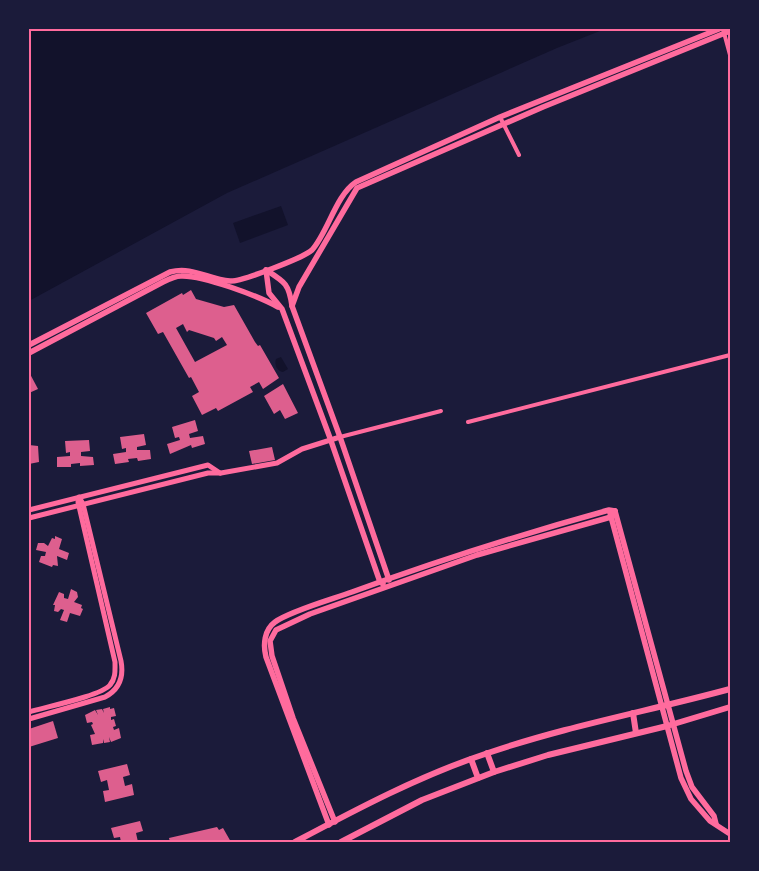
<svg xmlns="http://www.w3.org/2000/svg" width="759" height="871" viewBox="0 0 759 871" font-family="'IBM Plex Sans',sans-serif">
	<style>
		.water { fill: #12122b }
		.building { fill: #dd5f8e; fill-rule: evenodd }
		.lines { fill: none; stroke-linecap: round; stroke-linejoin: round }
		.minor { stroke: #ff6b9d; stroke-width: 4 }
		.tertiary { stroke: #ff6b9d; stroke-width: 5 }
		.secondary { stroke: #ff6b9d; stroke-width: 5.5 }
		.primary { stroke: #ff6b9d; stroke-width: 6 }
		.neatline { fill: none; stroke: #ff6b9d; stroke-width: 2 }
	</style>
	<rect width="100%" height="100%" fill="#1b1b3a"/>
	<!-- water -->
	<g class="water">
		<path d="M29 29H605L557 48 227 193 29 301Z"/>
		<path d="M281 206 288 225 240 243 233 223Z"/>
		<path d="M281 357 288 369 283 372C277 371 274 365 276 359Z"/>
	</g>
	<!-- building -->
	<g class="building">
		<path d="M191 290 196 299 224 307 234 305 255 342 258 346 260 345 279 378 263 389 259 382 250 387 253 392 218 411 216 408 202 415 192 396 199 392 191 377 189 378 163 332 158 334 146 313 182 293 183 295ZM183 324 187 332 189 330 214 338 216 341 222 337 227 345 195 362 176 328Z"/>
		<path d="M29 372 38 389 29 393Z"/>
		<path d="M283 384 298 413 285 419 280 410 274 414 264 396Z"/>
		<path d="M195 420 198 431 189 434 190 438 203 436 205 444 192 448 191 445 170 454 167 444 180 440 179 437 175 438 172 427Z"/>
		<path d="M144 434 146 445 137 447V450H150L151 459 138 461 137 458 128 459 129 462 115 464 113 454 126 452V448L122 449 120 437Z"/>
		<path d="M89 440 90 451 81 452V456L93 457 94 465 80 466V463L71 464V467H57V457L70 456V452L66 453 65 441Z"/>
		<path d="M29 445 38 446 39 462 29 464Z"/>
		<path d="M272 447 275 460 252 464 249 451Z"/>
		<path d="M55 536 62 539 59 549 69 553 67 560 57 556 58 566 53 565 52 567 39 562 41 556H45L46 552 36 550 38 543H44L48 546 52 538 55 539Z"/>
		<path d="M71 589 77 592 78 597 74 602 82 605 81 608 83 609 80 616 70 613 67 622 60 620 64 610 61 609 58 612 54 611 55 605H53L59 592 64 594V598L68 599Z"/>
		<path d="M110 707V709L114 708 116 716 111 717V720L114 719 116 726 113 727 114 730 119 728 121 738 111 742 109 737 110 742 104 743 103 739V743L92 745 90 735 95 734 91 725 93 724 92 722 87 723 85 715 95 710 98 715 96 710 102 709 104 713 103 709Z"/>
		<path d="M53 721 58 738 29 747V729Z"/>
		<path d="M127 764 130 775 123 777 125 786 132 784 134 795 105 802 103 791 109 790 107 780 101 782 98 771Z"/>
		<path d="M140 821 143 831 136 833 138 842H121L120 837 114 838 111 828Z"/>
		<path d="M217 827 219 830 223 828 231 842H170L169 838Z"/>
	</g>
	<g class="lines">
		<!-- minor -->
		<g class="minor">
			<path d="M723 29 730 55"/>
			<path d="M500 117 519 155"/>
			<path d="M468 422 730 355"/>
			<path d="M340 437 441 411"/>
		</g>
		<!-- tertiary -->
		<g class="tertiary">
			<path d="M29 510 208 465 220 473"/>
			<path d="M29 518 208 473H221L277 463 302 449 340 437"/>
			<path d="M29 712C45 707 101 696 110 685 116 678 115 670 115 662L78 502"/>
			<path d="M29 719 105 697C120 689 124 677 121 661L83 504 79 497"/>
		</g>
		<!-- secondary -->
		<g class="secondary">
			<path d="M266 270C285 282 289 284 292 306L340 437 389 580"/>
			<path d="M266 270 269 293 282 309 330 438 380 582 383 584"/>
			<path d="M292 306 299 287 357 188 543 107 730 31"/>
			<path d="M29 345 170 272C193 266 209 280 230 281 241 282 305 257 312 250 328 232 336 195 356 182L500 117 719 29"/>
			<path d="M29 353 163 282C169 279 175 276 181 276 203 275 258 296 278 307"/>
			<path d="M615 511 686 771 692 787 714 816 716 824"/>
			<path d="M610 513 681 778 691 799 710 821 730 834"/>
			<path d="M335 822 293 718 272 656 270 641 276 630 310 614 477 555 611 517 615 511"/>
			<path d="M329 825 266 657C263 645 264 630 275 622 290 611 333 599 352 592 437 561 522 534 609 510L615 511"/>
		</g>
		<!-- primary -->
		<g class="primary">
			<path d="M633 713 636 733"/>
			<path d="M487 753 494 772"/>
			<path d="M471 759 478 778"/>
			<path d="M295 842C357 809 421 775 488 753 567 726 649 711 730 689"/>
			<path d="M341 842 422 800 494 772 548 755 667 726 730 707"/>
		</g>
	</g>
	<!-- border -->
	<rect width="759" height="871" fill="none" stroke="#1b1b3a" stroke-width="60"/>
	<rect x="30" y="30" width="699" height="811" class="neatline"/>
</svg>
